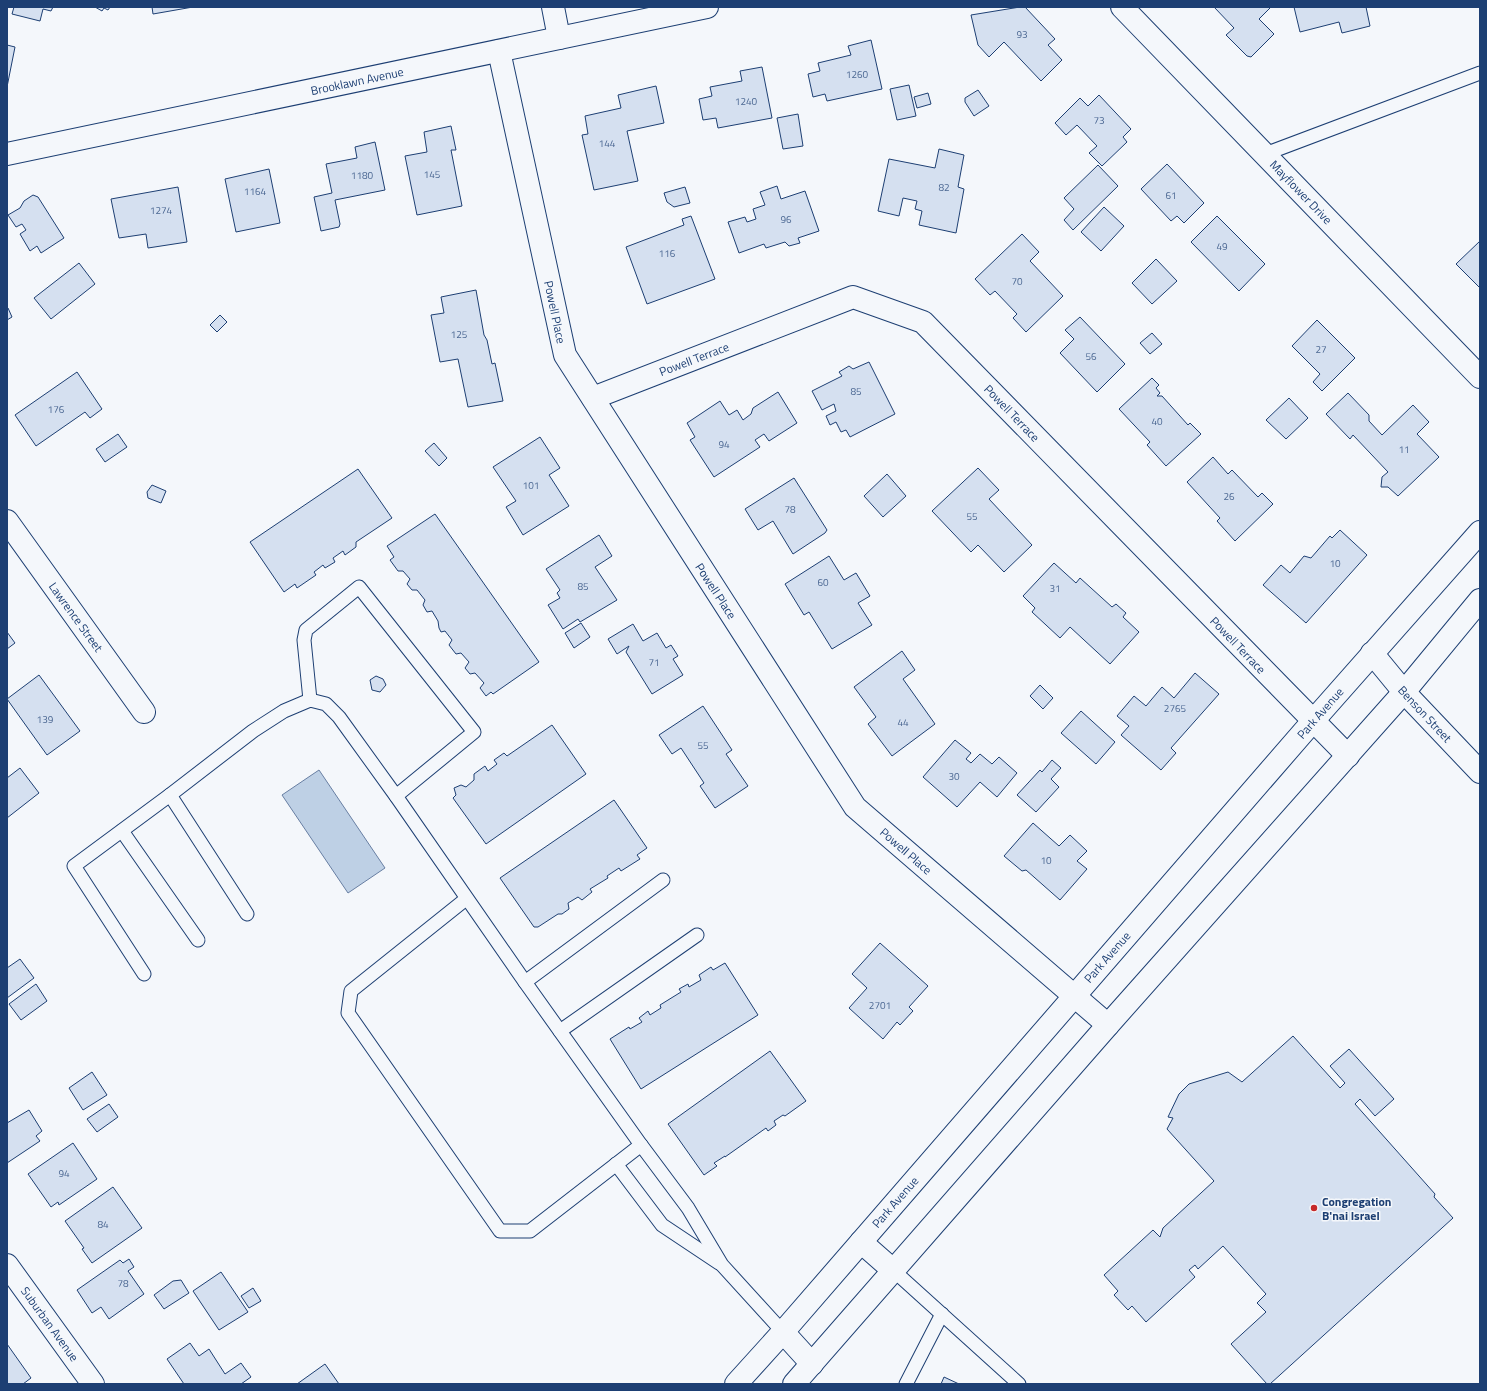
<svg xmlns="http://www.w3.org/2000/svg" width="1487" height="1391" viewBox="0 0 1487 1391" font-family="'Titillium Web',sans-serif">
	<style>
		.water { fill: #bed0e5; stroke: #687fa3 }
		.building { fill: #d5e0f0; stroke: #1d3f73 }
		.lines { fill: none; stroke-linecap: round; stroke-linejoin: round }
		.service-casing { stroke: #1d3f73; stroke-width: 15 }
		.minor-casing { stroke: #1d3f73; stroke-width: 24 }
		.tertiary-casing { stroke: #1d3f73; stroke-width: 24 }
		.secondary-casing { stroke: #1d3f73; stroke-width: 24 }
		.service { stroke: #f4f7fb; stroke-width: 13 }
		.minor { stroke: #f4f7fb; stroke-width: 22 }
		.tertiary { stroke: #f4f7fb; stroke-width: 22 }
		.secondary { stroke: #f4f7fb; stroke-width: 22 }
		.poi-dot { fill: #c62828; stroke: #f4f7fb; stroke-width: 1.5 }
		.labels { text-anchor: middle; dominant-baseline: central; stroke-width: 3; stroke-linejoin: round; paint-order: stroke }
		.number-label { font-size: 10px; fill: #4b6792 }
		.street-label { font-size: 12px; fill: #1d3f73; stroke: #f4f7fb }
		.poi-label { font-size: 12px; font-weight: bold; fill: #1d3f73; stroke: #f4f7fb; text-anchor: start }
	</style>
	<rect width="100%" height="100%" fill="#f4f7fb"/>
	<!-- water -->
	<path class="water" d="M319 770 385 868 348 893 282 795Z"/>
	<!-- building -->
	<g class="building">
		<path d="M14 7H53L51 11 43 9 40 21 12 14Z"/>
		<path d="M95 7H110L108 10 104 8 102 11Z"/>
		<path d="M152 7H193L153 14Z"/>
		<path d="M1020 7H1025L1055 39 1048 45 1062 60 1041 81 1004 42 989 57 978 45 971 15Z"/>
		<path d="M1214 7H1271L1259 19 1274 34 1251 57 1247 56 1226 35 1234 28Z"/>
		<path d="M1294 7H1366L1370 26 1342 33 1339 22 1300 32Z"/>
		<path d="M871 40 882 89 827 101 825 94 813 97 808 74 820 71 818 63 851 55 848 46Z"/>
		<path d="M7 45 15 47 7 87Z"/>
		<path d="M762 67 772 118 718 128 716 118 703 120 699 99 712 96 710 87 742 81 740 71Z"/>
		<path d="M909 85 916 116 897 120 890 89Z"/>
		<path d="M656 86 664 123 627 131 638 181 594 190 582 135 588 134 585 116 621 108 618 95Z"/>
		<path d="M978 90 989 106 974 116 965 102V98Z"/>
		<path d="M928 93 931 104 917 108 914 97Z"/>
		<path d="M1099 95 1131 129 1123 137 1127 142 1102 166 1089 153 1097 146 1077 125 1066 135 1055 123 1080 98 1088 106Z"/>
		<path d="M798 114 803 146 783 149 777 118Z"/>
		<path d="M451 126 456 150H451L462 206 417 215 405 156 427 152 424 132Z"/>
		<path d="M375 142 385 190 335 200 340 224 339 227 321 231 314 197 332 193 326 164 357 158 355 147Z"/>
		<path d="M939 149 964 155 958 187 964 189 956 233 919 225 922 211 915 209 917 201 903 198 899 216 878 211 889 159 935 168Z"/>
		<path d="M1167 164 1204 203 1184 223 1177 216 1171 221 1141 189Z"/>
		<path d="M1098 165 1118 186 1073 230 1064 220 1074 209 1064 198Z"/>
		<path d="M269 169 280 223 236 232 225 179Z"/>
		<path d="M777 186 781 199 805 191 819 231 798 238 800 243 789 246 785 242 766 248 764 244 739 253 728 222 745 217 747 222 756 219 753 209 765 205 760 192Z"/>
		<path d="M178 187 187 242 148 248 146 234 119 238 111 199Z"/>
		<path d="M685 187 690 203 674 207 667 202 664 193Z"/>
		<path d="M33 195 38 197 64 238 41 253 37 246 30 251 20 234 26 230 22 224 16 227 8 215 20 208 24 201Z"/>
		<path d="M1104 207 1124 226 1101 251 1081 232Z"/>
		<path d="M691 216 715 279 647 304 626 247 684 225 682 219Z"/>
		<path d="M1217 216 1265 264 1239 291 1191 242Z"/>
		<path d="M1022 234 1039 252 1030 261 1063 296 1026 332 1013 318 1017 314 995 291 990 295 975 279Z"/>
		<path d="M1480 241V288L1456 264Z"/>
		<path d="M1156 259 1177 281 1152 304 1132 283Z"/>
		<path d="M79 263 95 284 51 319 34 298Z"/>
		<path d="M476 290 484 335 487 340 492 364 495 363 503 401 468 407 458 359 440 362 431 315 444 313 441 297Z"/>
		<path d="M8 308 12 317 7 320V309Z"/>
		<path d="M220 315 227 322 217 332 210 325Z"/>
		<path d="M1080 317 1125 364 1097 392 1060 353 1074 339 1065 330Z"/>
		<path d="M1317 320 1355 358 1322 391 1313 382 1320 374 1292 346Z"/>
		<path d="M1152 333 1162 344 1150 354 1140 343Z"/>
		<path d="M869 362 895 414 850 437 846 430 841 432 836 422 830 425 826 416 836 411 834 404 822 410 812 391 842 376 839 372 849 366 853 369Z"/>
		<path d="M77 372 102 409 90 418 85 412 36 446 15 415Z"/>
		<path d="M1152 378 1159 385 1156 388 1160 393 1157 396H1162L1188 425 1190 423 1201 434 1166 466 1147 445 1150 442 1119 409Z"/>
		<path d="M778 392 797 423 769 441 764 434 755 440 760 447 714 477 690 440 695 437 687 423 720 401 729 415 737 410 743 420 751 414 753 408Z"/>
		<path d="M1348 393 1369 415V421L1382 435 1413 405 1429 422 1417 434 1439 457 1398 496 1388 487H1381L1382 477 1388 472 1353 435 1350 439 1326 414Z"/>
		<path d="M1289 398 1308 418 1286 439 1266 420Z"/>
		<path d="M118 434 127 447 105 462 96 449Z"/>
		<path d="M540 437 560 468 549 475 569 506 523 535 506 507 516 501 493 467Z"/>
		<path d="M434 443 447 458 439 466 425 451Z"/>
		<path d="M1213 457 1228 474 1232 470 1258 497 1262 493 1273 504 1235 541 1217 521 1220 518 1187 482Z"/>
		<path d="M978 468 999 490 989 499 1032 545 1004 572 978 545 971 552 932 511Z"/>
		<path d="M358 469 392 518 356 542V547L345 555 343 551 333 558 335 562 325 568 323 565 314 572 316 575 297 588 295 584 284 592 250 542Z"/>
		<path d="M887 474 906 496 883 517 864 496Z"/>
		<path d="M794 478 827 530 825 533 793 554 773 521 758 530 745 509Z"/>
		<path d="M152 485 166 491 161 503 148 498 147 492Z"/>
		<path d="M435 514 539 662 493 694 491 692 486 696 480 688 484 683 475 673 470 674 465 668 469 662 461 653 456 654 449 645 452 640 445 631 441 632 439 628 438 621 432 611 427 612 423 605 425 600 417 590H412L407 584 410 579 403 571H398L390 560 394 557 387 546Z"/>
		<path d="M1340 530 1367 555 1306 623 1263 585 1281 565 1290 573 1304 556 1311 558 1330 536 1332 538Z"/>
		<path d="M599 535 612 556 595 567 617 600 580 622 578 619 563 629 548 605 560 598 557 593 560 590 546 569Z"/>
		<path d="M829 556 844 580 856 573 870 596 858 603 872 625 832 649 809 612 804 615 785 584Z"/>
		<path d="M1054 563 1076 583 1080 578 1112 607 1116 604 1126 613 1123 617 1139 632 1110 664 1070 627 1060 638 1032 612 1035 608 1023 596Z"/>
		<path d="M581 623 590 637 574 648 565 633Z"/>
		<path d="M633 624 643 641 657 633 666 648 671 645 678 656 673 659 683 675 652 694 626 652 629 646 617 654 608 639Z"/>
		<path d="M7 632 15 643 7 649Z"/>
		<path d="M902 651 915 670 903 679 935 724 892 756 868 724 876 717 854 687Z"/>
		<path d="M1195 673 1219 694 1171 748 1176 753 1161 770 1121 735 1129 726 1117 716 1134 696 1146 706 1162 687 1174 698Z"/>
		<path d="M39 675 80 731 47 755 7 699Z"/>
		<path d="M376 676 383 679 386 685 380 692 372 690 370 680Z"/>
		<path d="M1040 685 1053 698 1043 709 1030 696Z"/>
		<path d="M703 706 732 750 726 754 748 786 715 808 700 786 704 783 681 748 672 754 659 735Z"/>
		<path d="M1081 711 1115 742 1096 764 1061 733Z"/>
		<path d="M552 725 586 774 486 844 453 798 456 795 454 788 461 785 466 787 474 780V774L485 766 488 771 497 764 494 760 504 753 507 756Z"/>
		<path d="M955 740 971 753 966 759 971 763 980 754 992 764 999 757 1017 773 997 797 980 782 957 807 923 777Z"/>
		<path d="M1052 760 1061 768 1051 779 1059 787 1036 812 1017 795 1040 770 1042 772Z"/>
		<path d="M20 768 39 793 7 818V778Z"/>
		<path d="M614 800 647 848 637 855 640 859 621 871 619 868 607 876 608 878 590 889 592 892 582 900 578 897 568 903 569 909 562 914H558L538 927H534L500 878Z"/>
		<path d="M1033 823 1059 846 1070 835 1087 851 1077 861 1087 869 1060 900 1026 870 1022 871 1004 856Z"/>
		<path d="M880 943 928 986 909 1007 913 1011 900 1025 897 1022 883 1039 849 1008 867 988 852 974Z"/>
		<path d="M20 959 34 978 7 998V968Z"/>
		<path d="M725 963 758 1015 641 1089 610 1039 629 1027 630 1029 642 1022 639 1018 648 1011 650 1015 661 1008 660 1005 681 992 679 989 688 984 689 987 701 980 699 975 711 967 713 970Z"/>
		<path d="M36 984 47 1001 21 1020 9 1004Z"/>
		<path d="M1293 1036 1340 1088 1345 1083 1330 1066 1349 1049 1394 1099 1375 1116 1360 1099 1355 1104 1435 1194 1434 1197 1453 1218 1270 1384H1267L1231 1344 1266 1312 1257 1303 1266 1294 1223 1246 1198 1269 1195 1265 1189 1270 1195 1277 1146 1322 1132 1306 1128 1310 1114 1295 1118 1291 1104 1275 1153 1230 1160 1237 1163 1228 1214 1181 1167 1129 1173 1118 1168 1117 1179 1094 1189 1084 1228 1072 1242 1082Z"/>
		<path d="M770 1051 806 1101 785 1116 783 1115 774 1121 776 1125 768 1131 766 1128 725 1157V1156L714 1163 717 1166 704 1175 668 1124Z"/>
		<path d="M92 1072 107 1095 83 1110 69 1088Z"/>
		<path d="M109 1104 118 1117 97 1132 87 1119Z"/>
		<path d="M29 1110 42 1131 36 1136 40 1141 7 1163V1123Z"/>
		<path d="M73 1143 97 1179 59 1205 58 1202 51 1207 28 1174Z"/>
		<path d="M113 1187 142 1228 92 1263 82 1249 84 1248 65 1221Z"/>
		<path d="M129 1259 134 1267 128 1271 144 1294 109 1319 101 1307 92 1313 77 1290 120 1260 123 1263Z"/>
		<path d="M221 1272 248 1312 219 1330 193 1291Z"/>
		<path d="M181 1280 189 1293 164 1309 154 1295 173 1281Z"/>
		<path d="M253 1288 261 1301 249 1308 241 1296Z"/>
		<path d="M190 1343 199 1356 209 1349 225 1374 241 1363 251 1377 241 1384H184L167 1359Z"/>
		<path d="M7 1344 31 1378 23 1384H7Z"/>
		<path d="M325 1364 339 1384H297Z"/>
		<path d="M944 1377 959 1384H941Z"/>
	</g>
	<g class="lines">
		<!-- service casing -->
		<g class="service-casing">
			<g id="service">
				<path d="M1265 154 1480 73"/>
				<path d="M310 700 304 640 306 630 359 587 474 732 396 796"/>
				<path d="M170 795 247 914"/>
				<path d="M122 831 198 940"/>
				<path d="M466 899 351 991 348 1013 500 1231H530L641 1145"/>
				<path d="M144 974 74 866 170 795 253 731 284 711 310 700 326 704 339 717 396 796 525 982 641 1145 688 1208 722 1265 783 1332"/>
				<path d="M525 982 663 880"/>
				<path d="M560 1031 697 935"/>
				<path d="M616 1164 662 1225 719 1263"/>
				<path d="M894 1271 1019 1384"/>
				<path d="M906 1384 942 1314"/>
			</g>
		</g>
		<!-- minor casing -->
		<g class="minor-casing">
			<g id="minor">
				<path d="M553 7 559 38"/>
				<path d="M1122 7 1480 377"/>
				<path d="M499 51 565 355 855 807 1108 1025"/>
				<path d="M593 398 853 297 923 322 1348 756"/>
				<path d="M7 521 144 712"/>
				<path d="M1372 653 1404 692 1480 772"/>
				<path d="M7 1265 93 1384"/>
			</g>
		</g>
		<!-- tertiary casing -->
		<g class="tertiary-casing">
			<path id="tertiary" d="M7 154 707 7"/>
		</g>
		<!-- secondary casing -->
		<g class="secondary-casing">
			<g id="secondary">
				<path d="M861 1242 894 1271"/>
				<path d="M783 1332 812 1364"/>
				<path d="M736 1384 783 1332 1313 721 1480 532"/>
				<path d="M794 1384 1108 1025 1404 692 1480 600"/>
			</g>
		</g>
		<!-- service -->
		<use href="#service" class="service"/>
		<!-- minor -->
		<use href="#minor" class="minor"/>
		<!-- tertiary -->
		<use href="#tertiary" class="tertiary"/>
		<!-- secondary -->
		<use href="#secondary" class="secondary"/>
	</g>
	<!-- markers -->
	<circle class="poi-dot" cx="1314" cy="1208" r="4"/>
	<g class="labels">
		<!-- number labels -->
		<g class="number-label">
			<text x="1022" y="34">93</text>
			<text x="857" y="74">1260</text>
			<text x="746" y="101">1240</text>
			<text x="1099" y="120">73</text>
			<text x="607" y="143">144</text>
			<text x="432" y="174">145</text>
			<text x="362" y="175">1180</text>
			<text x="944" y="187">82</text>
			<text x="255" y="191">1164</text>
			<text x="1171" y="195">61</text>
			<text x="161" y="210">1274</text>
			<text x="786" y="219">96</text>
			<text x="1222" y="246">49</text>
			<text x="667" y="253">116</text>
			<text x="1017" y="281">70</text>
			<text x="459" y="334">125</text>
			<text x="1321" y="349">27</text>
			<text x="1091" y="356">56</text>
			<text x="856" y="391">85</text>
			<text x="56" y="409">176</text>
			<text x="1157" y="421">40</text>
			<text x="724" y="444">94</text>
			<text x="1404" y="449">11</text>
			<text x="531" y="485">101</text>
			<text x="1229" y="496">26</text>
			<text x="790" y="509">78</text>
			<text x="972" y="516">55</text>
			<text x="1335" y="563">10</text>
			<text x="823" y="582">60</text>
			<text x="583" y="586">85</text>
			<text x="1055" y="588">31</text>
			<text x="654" y="662">71</text>
			<text x="1175" y="708">2765</text>
			<text x="45" y="719">139</text>
			<text x="903" y="722">44</text>
			<text x="703" y="745">55</text>
			<text x="954" y="776">30</text>
			<text x="1046" y="860">10</text>
			<text x="880" y="1005">2701</text>
			<text x="64" y="1173">94</text>
			<text x="103" y="1224">84</text>
			<text x="123" y="1283">78</text>
		</g>
		<!-- street labels -->
		<g class="street-label">
			<text transform="translate(357 81) rotate(-12)">Brooklawn Avenue</text>
			<text transform="translate(1301 192) rotate(46)">Mayflower Drive</text>
			<text transform="translate(555 312) rotate(78)">Powell Place</text>
			<text transform="translate(694 359) rotate(-21)">Powell Terrace</text>
			<text transform="translate(1012 413) rotate(46)">Powell Terrace</text>
			<text transform="translate(716 591) rotate(57)">Powell Place</text>
			<text transform="translate(76 617) rotate(54)">Lawrence Street</text>
			<text transform="translate(1238 645) rotate(46)">Powell Terrace</text>
			<text transform="translate(1320 713) rotate(-49)">Park Avenue</text>
			<text transform="translate(1425 714) rotate(47)">Benson Street</text>
			<text transform="translate(906 851) rotate(41)">Powell Place</text>
			<text transform="translate(1107 957) rotate(-49)">Park Avenue</text>
			<text transform="translate(895 1202) rotate(-49)">Park Avenue</text>
			<text transform="translate(50 1324) rotate(54)">Suburban Avenue</text>
		</g>
		<!-- poi labels -->
		<g class="poi-label">
			<text x="1322" y="1201">Congregation<tspan x="1322" dy="14">B'nai Israel</tspan></text>
		</g>
	</g>
	<!-- border -->
	<rect width="1487" height="1391" fill="none" stroke="#1d3f73" stroke-width="16"/>
</svg>
